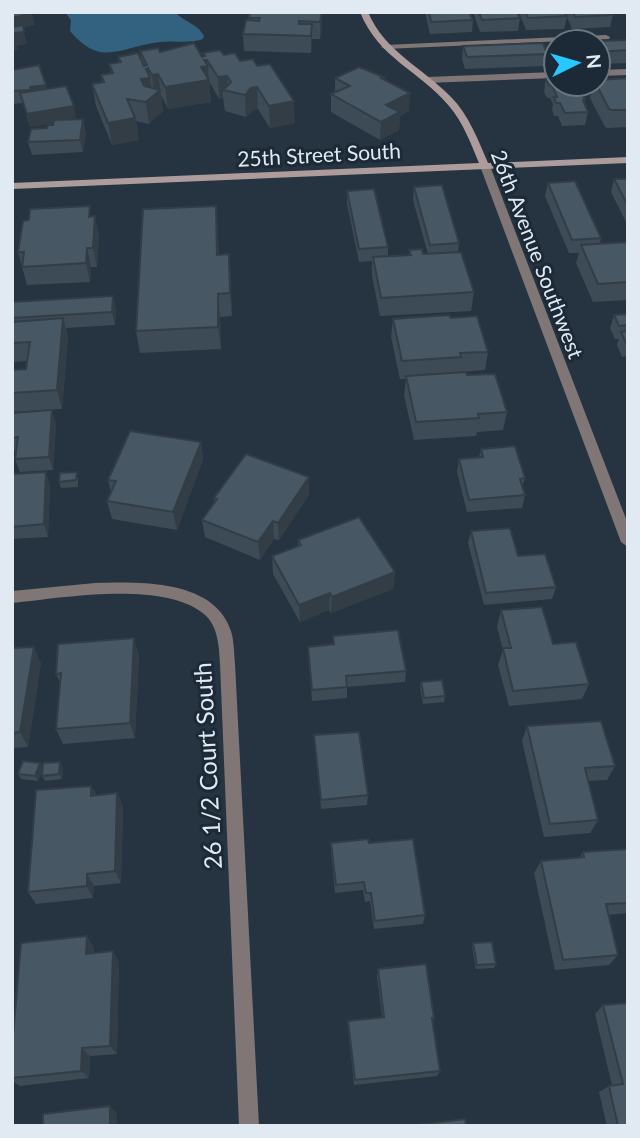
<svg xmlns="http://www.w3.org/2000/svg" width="640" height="1138" viewBox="0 0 640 1138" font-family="Lato,sans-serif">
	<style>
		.water { fill: #336180 }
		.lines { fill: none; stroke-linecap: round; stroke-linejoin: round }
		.lane { fill: #807675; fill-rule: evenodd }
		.street { fill: #807675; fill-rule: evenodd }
		.secondary { fill: #ad9c9b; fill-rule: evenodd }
		.wall { fill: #3d4b56 }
		.shaded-wall { fill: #323d46 }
		.building { fill: #475764; stroke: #323d46; stroke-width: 2 }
		.labels { text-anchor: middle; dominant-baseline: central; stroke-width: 6; stroke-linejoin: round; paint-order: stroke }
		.far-street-label { font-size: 21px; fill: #e1eaf2; stroke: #1b2a36 }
		.street-label { font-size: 24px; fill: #e1eaf2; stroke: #1b2a36 }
	</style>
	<rect width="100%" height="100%" fill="#253440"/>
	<!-- water -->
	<path class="water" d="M65 12H175C184 22 198 24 204 36L203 39C189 44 174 40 160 42 119 47 101 68 70 31L71 20Z"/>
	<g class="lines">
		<!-- lane -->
		<g class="lane">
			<path d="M606 35 610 37 609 39 385 49 381 47 385 45Z"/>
			<path d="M628 69V75L598 76V70Z"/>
			<path d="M556 72V78L427 83 423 80 427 77Z"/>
		</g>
		<!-- street -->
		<g class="street">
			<path d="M485 163 490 166 628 524V547L621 542 480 166Z"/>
			<path d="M95 583C139 582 214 579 231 631 234 641 234 653 235 664L259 1126H239L220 664C219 646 218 626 204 614 163 580 62 598 12 603V591Z"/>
		</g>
		<!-- secondary -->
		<path class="secondary" d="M360 12H368C385 52 422 67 451 97 469 115 478 140 488 163L628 157V163L12 189V183L479 163C471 144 463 122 449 106 419 70 379 59 360 12Z"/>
	</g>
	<!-- wall -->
	<g class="wall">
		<path d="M322 12 320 39H312L311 53 244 51 243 34 249 20V18Z"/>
		<path d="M425 12H469L473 20 472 32 430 34Z"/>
		<path d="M473 12H517L520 18 518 31 480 32Z"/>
		<path d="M519 12H612L613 15 610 27 572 29 567 17 564 29 526 30Z"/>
		<path d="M628 40V63L598 64V42Z"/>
		<path d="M463 46 547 54 545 66 465 69 462 59Z"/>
		<path d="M140 51 160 52 202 57 204 56 203 53 224 55 240 61 295 123 270 128 258 109 253 110 246 117 225 111 223 98 219 99 209 81 211 102 168 109 161 95 163 111 149 124 136 121 139 140 112 145 96 106 92 84 102 82 101 75 111 73 109 64 119 62 118 57 141 60Z"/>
		<path d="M12 70 47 89 76 119 86 132 83 152 32 155 28 142 53 125 54 123 30 127 23 103 12 104Z"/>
		<path d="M547 70 585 99V103L588 112 585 125 562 126 558 116H554L552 110 553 104 550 98H547L544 92Z"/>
		<path d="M335 78 384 80 409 111 400 116 399 130 380 140 331 112V94L335 92Z"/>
		<path d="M628 78V127L608 128 605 127 590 98 594 84Z"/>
		<path d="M614 179H628V226L611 192Z"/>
		<path d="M548 183 601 238 600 243 628 242V300L593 302 576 263 579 253H569L545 196Z"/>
		<path d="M414 187 459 243 458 252 474 292 471 311 380 316 372 276V261L359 262 347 204V191L388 247V256L409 255V250L423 254H428L413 200Z"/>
		<path d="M216 206 219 255 229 254 232 316 220 317 221 349 140 353 136 331Z"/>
		<path d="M92 217 99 235 97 267H91L90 282 27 285 18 252Z"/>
		<path d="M113 296 116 309 115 325 66 328 68 337 62 409 12 412V370L26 369 27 361 12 362V302Z"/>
		<path d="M628 314V356L622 357 617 345 619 339H615L610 328 614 315Z"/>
		<path d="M451 318 488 352 485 370 459 372V373L467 375 507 412 503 430 477 432 476 436 414 440 404 395 406 379H400L391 337 393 319Z"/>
		<path d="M12 413 56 423 53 470 20 472 15 459 16 451H12Z"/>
		<path d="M201 442 203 460 177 530 112 519 107 501 111 492 108 480Z"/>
		<path d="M481 449 525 478 522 487 525 495 522 508 467 512 457 472 459 459 479 457Z"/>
		<path d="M12 474 50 485 48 537 12 539Z"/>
		<path d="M78 478V487L61 488 59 482Z"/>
		<path d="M309 495 279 540 274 539 260 560 205 537 202 520 214 503V498Z"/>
		<path d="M471 531 518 556 556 587 552 599 484 605 468 543Z"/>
		<path d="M298 540 395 572 393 589 331 613 329 610 300 622 273 574 272 556 298 546Z"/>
		<path d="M501 610 589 684 582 699 509 706 498 665 503 650 497 627Z"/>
		<path d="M333 636 406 671 405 682 347 687V698L312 701 308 647 333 645Z"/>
		<path d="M12 648 41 663 28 747 12 748Z"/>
		<path d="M139 655 135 738 63 744 56 729 60 683 56 674Z"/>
		<path d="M421 682 445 696 444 702 423 704 420 688Z"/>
		<path d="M527 726 615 766 607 780 588 781 598 820 590 833 544 837 522 741Z"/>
		<path d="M314 735 368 795 367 805 321 809Z"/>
		<path d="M40 763 43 768 38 781 21 779 18 774Z"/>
		<path d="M63 767 62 779 45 781 42 776Z"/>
		<path d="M91 786 96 795 117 793 123 807 121 883 94 886 93 898 36 904 28 892Z"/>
		<path d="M331 843H369L425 915 423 924 374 929 370 901 365 902 363 890 335 893 331 852Z"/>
		<path d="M628 849V913L608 915 618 955 609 965 555 970 534 873 541 861 580 857 583 852Z"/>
		<path d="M473 943 496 964 494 968 476 969 472 947Z"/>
		<path d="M94 947V953L119 962 117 1054 90 1056 89 1078 20 1086 12 1081V1047Z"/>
		<path d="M378 969 434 1018 432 1022 440 1071 437 1076 354 1085 348 1027V1021L382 1017 377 976Z"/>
		<path d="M628 1003V1126H607L599 1092 609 1086 612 1085 595 1014 603 1005Z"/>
	</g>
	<!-- shaded-wall -->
	<g class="shaded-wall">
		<path d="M322 12V29L320 39V22Z"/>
		<path d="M32 13 35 25 23 28 27 44 17 46 18 50 12 51V18Z"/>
		<path d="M312 24V42L311 53V36Z"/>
		<path d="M204 60H207L211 102 168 109 165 87 201 67Z"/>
		<path d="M148 68 153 96 154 94 152 75 158 74 163 111 149 124 146 102 141 79 146 69Z"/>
		<path d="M227 76 228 91 223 90V98L219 99 218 77Z"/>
		<path d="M46 85 49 97 34 100 30 87Z"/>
		<path d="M257 87 258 109 253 110 246 117 245 95 251 88Z"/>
		<path d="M410 93 409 111 400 116 399 130 380 140 381 122 386 105Z"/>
		<path d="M294 101 295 123 270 128 269 106Z"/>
		<path d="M74 106 76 119 30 127 27 114Z"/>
		<path d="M135 118 139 140 112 145 108 123Z"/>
		<path d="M83 119 86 132 83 152 80 140Z"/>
		<path d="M216 206 218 229 219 277 217 255Z"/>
		<path d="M95 216 99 235 97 267 93 248Z"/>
		<path d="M87 248 91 267 90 282 86 263Z"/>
		<path d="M229 254 231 277 232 316 230 293Z"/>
		<path d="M218 294 220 317 221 349 218 327Z"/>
		<path d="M113 296 116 309 115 325 112 312Z"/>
		<path d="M63 318 68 337 62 409 57 390Z"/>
		<path d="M52 410 56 423 53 470 49 457Z"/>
		<path d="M201 442 203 460 177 530 173 512Z"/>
		<path d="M46 472 50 485 48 537 44 524Z"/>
		<path d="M309 477V495L279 540 278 523Z"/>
		<path d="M273 521 274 539 260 560 258 542Z"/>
		<path d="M395 572 393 589 331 613 332 597Z"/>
		<path d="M330 593 329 610 300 622 299 605Z"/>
		<path d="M134 638 139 655 135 738 130 723Z"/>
		<path d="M34 647 41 663 28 747 20 732Z"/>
		<path d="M60 762 63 767 62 779 59 774Z"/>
		<path d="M40 763 43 768 38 781 35 776Z"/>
		<path d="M91 786 97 800 91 796Z"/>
		<path d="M117 793 123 807 121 883 115 871Z"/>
		<path d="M87 874 94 886 93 898 87 886Z"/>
		<path d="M87 936 94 947 93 964 86 954Z"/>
		<path d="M113 951 119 962 117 1054 110 1046Z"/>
		<path d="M82 1048 90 1056 89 1078 81 1071Z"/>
		<path d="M110 1106 117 1113V1126H110Z"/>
	</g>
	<!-- building -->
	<g class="building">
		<path d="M12 12H31L32 13 12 18Z"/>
		<path d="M250 12H322L320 22 299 21V24H312L311 36 243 34 246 20 259 21 260 18H249Z"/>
		<path d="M429 12H469L473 20 431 22Z"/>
		<path d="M479 12H517L520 18 482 20Z"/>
		<path d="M526 12H564L567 16 528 18Z"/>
		<path d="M573 12H612L613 15 575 17Z"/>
		<path d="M12 22 13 27 23 25 24 32 14 33 15 38H12Z"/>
		<path d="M628 40V50L598 52V42H577Z"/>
		<path d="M194 43 202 57 205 56 203 53 220 50 224 55 235 53 240 61 253 59 257 66 270 64 294 101 269 106 257 87 251 88 245 95 223 90 231 82 227 76 218 77 207 60H204L208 66 201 67 209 80 165 87 158 74 152 75 148 68 146 69 150 78 141 79 144 86 160 90 146 102 127 99 135 118 108 123 92 84 104 82 101 75 113 73 109 64 121 62 118 57 138 53 144 66 147 65 140 51 158 48 160 52Z"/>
		<path d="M543 43 547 54 467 57 463 46Z"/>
		<path d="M39 65 46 85 30 87 31 90 12 91V70Z"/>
		<path d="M359 67 384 77 381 78 410 93 386 105 400 112 381 122 331 94 350 86 335 78Z"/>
		<path d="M547 70H556V84H577L585 99 583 100 588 112 565 113 560 103H556L554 97H557L552 85H549L546 79H550Z"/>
		<path d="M628 78V110H612L609 109 596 84H598V80Z"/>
		<path d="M66 86 74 106 27 114 20 93Z"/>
		<path d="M83 119 80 140 28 142 31 129 47 128 48 125H53L54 120Z"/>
		<path d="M614 179H628V206Z"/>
		<path d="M575 181 601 238 572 240 548 183Z"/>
		<path d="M442 185 459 243 430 245 414 187Z"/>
		<path d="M374 189 388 247 359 249 347 191Z"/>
		<path d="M90 206 89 217 95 216 93 248H87L86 263 22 267 24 252H18L23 221 29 220 30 209Z"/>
		<path d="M216 206 217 255 229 254 230 293 218 294V327L136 331 143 209Z"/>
		<path d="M628 242V282L598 284 581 245Z"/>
		<path d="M422 249 423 254 461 252 474 292 381 298 373 257 411 255 409 250Z"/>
		<path d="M113 296 112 312 12 318V302Z"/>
		<path d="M628 314V325L619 326 614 315Z"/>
		<path d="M449 315 451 318 477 316 488 352 460 353 461 357 402 361 393 319Z"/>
		<path d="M63 318 57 390 12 393V370L26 369 30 342 12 343V322Z"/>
		<path d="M628 331V343H626L621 332Z"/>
		<path d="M466 372 467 375 495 374 507 412 478 414 479 418 416 422 406 376Z"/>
		<path d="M52 410 49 457 15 459 18 437 12 438V413Z"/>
		<path d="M130 431 201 442 173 512 107 501 116 481 108 480Z"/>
		<path d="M515 446 525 478 520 479 525 495 469 500 459 459 483 457 481 449Z"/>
		<path d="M246 454 309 477 278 523 273 521 258 542 202 520 217 499 214 498Z"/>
		<path d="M46 472 44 524 12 527V474Z"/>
		<path d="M77 472 76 480 59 482 60 473Z"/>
		<path d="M359 517 395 572 332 597 330 593 299 605 272 556 301 545 298 540Z"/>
		<path d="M510 528 518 556 545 554 556 587 486 593 471 531Z"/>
		<path d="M542 607 553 644 576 642 589 684 513 691 503 648H511L501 610Z"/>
		<path d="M398 630 406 671 346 676 347 687 312 690 308 647 334 644 333 636Z"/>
		<path d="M134 638 130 723 56 729 61 673 56 674 58 644Z"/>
		<path d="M34 647 20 732 12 733V648Z"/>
		<path d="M442 680 445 696 424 698 421 682Z"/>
		<path d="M601 721 615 766 585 768 598 820 550 824 527 726Z"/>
		<path d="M359 732 368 795 321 800 314 735Z"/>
		<path d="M23 761 40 763 35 776 18 774Z"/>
		<path d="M60 762 59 774 42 776 43 763Z"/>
		<path d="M91 786V796L117 793 115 871 87 874V886L28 892 36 790Z"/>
		<path d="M368 839 369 843 413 839 425 915 375 921 371 893H366L364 882 336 885 331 843Z"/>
		<path d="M628 849V903L606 904 618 955 563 960 541 861 584 857 583 852Z"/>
		<path d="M87 936 86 954 113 951 110 1046 82 1048 81 1071 12 1078V1047L21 943Z"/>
		<path d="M492 942 496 964 477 965 473 943Z"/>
		<path d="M426 964 434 1018H432L440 1071 355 1080 348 1021 384 1017 378 969Z"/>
		<path d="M628 1003V1126H618L609 1086 623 1084 603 1005Z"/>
		<path d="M110 1106V1126H43V1114Z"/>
		<path d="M465 1119 466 1126H409Z"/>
	</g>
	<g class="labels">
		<!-- far-street labels -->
		<g class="far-street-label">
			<text transform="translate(319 154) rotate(-3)">25th Street South</text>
			<text transform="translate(538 254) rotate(69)">26th Avenue Southwest</text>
		</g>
		<!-- street labels -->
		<g class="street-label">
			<text transform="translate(207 766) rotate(-93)">26 1/2 Court South</text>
		</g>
	</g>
	<!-- border -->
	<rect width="640" height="1138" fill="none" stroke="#e1eaf2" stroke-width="28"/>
	<!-- north arrow -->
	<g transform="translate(577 63) rotate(85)"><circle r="33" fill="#1b2a36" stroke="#6a7781" stroke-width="2"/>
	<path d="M0-5L12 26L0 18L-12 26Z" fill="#27c8ff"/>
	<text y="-10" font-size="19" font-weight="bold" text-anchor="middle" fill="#e1eaf2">N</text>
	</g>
</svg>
